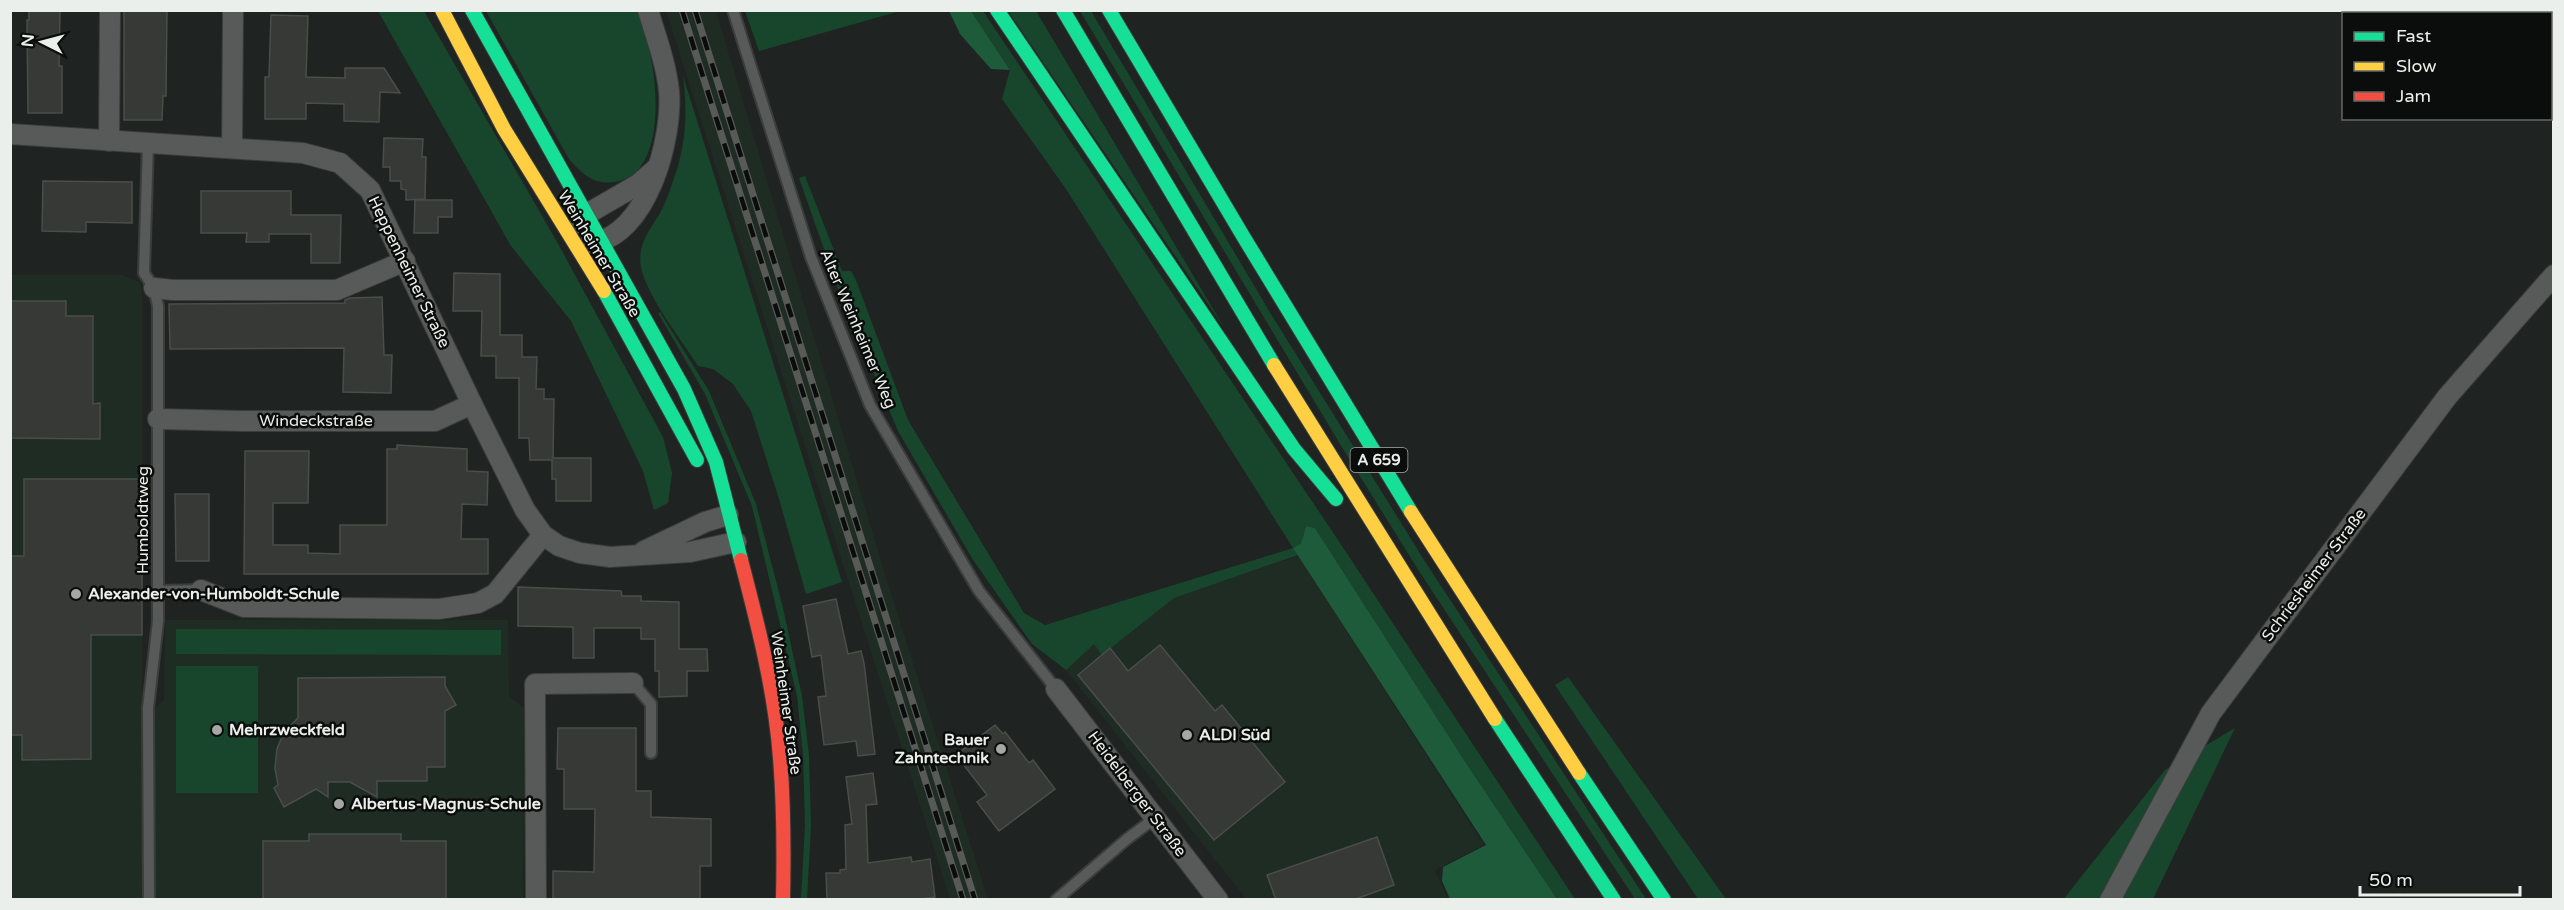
<svg xmlns="http://www.w3.org/2000/svg" width="2564" height="910" viewBox="0 0 2564 910" font-family="'Varela Round',sans-serif">
	<style>
		.built { fill: #1f2c24 }
		.green { fill: #18462d }
		.forest { fill: #1e5b3b }
		.building { fill: #363936; stroke: #4a4e4b; stroke-width: 1.5 }
		.lines { fill: none; stroke-linecap: round; stroke-linejoin: round }
		.lane-casing { stroke: #3a3d3b; stroke-width: 14 }
		.street-casing { stroke: #3a3d3b; stroke-width: 22 }
		.fast-casing { stroke: #3a3d3b; stroke-width: 16 }
		.slow-casing { stroke: #3a3d3b; stroke-width: 16 }
		.jam-casing { stroke: #3a3d3b; stroke-width: 16 }
		.lane { stroke: #575a58; stroke-width: 10 }
		.street { stroke: #575a58; stroke-width: 20 }
		.fast { stroke: #16e098; stroke-width: 14 }
		.slow { stroke: #ffcf43; stroke-width: 14 }
		.jam { stroke: #f24e42; stroke-width: 14 }
		.rail-casing { stroke: #585a58; stroke-width: 7 }
		.rail { stroke: #0a0d0b; stroke-width: 4.5; stroke-dasharray: 14; stroke-linecap: butt }
		.poi-dot { fill: #a3a8a4; stroke: #0a0d0b; stroke-width: 2 }
		.labels { text-anchor: middle; dominant-baseline: central; stroke-width: 5; stroke-linejoin: round; paint-order: stroke }
		.shield { fill: #0a0d0b; stroke: #a7aba8; stroke-width: 1.5 }
		.shield-label { font-size: 15px; font-weight: bold; fill: #eaefeb }
		.street-label { font-size: 16px; fill: #eaefeb; stroke: #0a0d0b }
		.poi-label { font-size: 16px; font-weight: bold; fill: #eaefeb; stroke: #0a0d0b; text-anchor: start }
	</style>
	<rect width="100%" height="100%" fill="#1f2321"/>
	<!-- built -->
	<g class="built">
		<path d="M666 11H716L885 574 988 899H950Z"/>
		<path d="M11 275H122L139 282 142 289V899L11 900Z"/>
		<path d="M1298 556 1484 845 1435 870 1448 899H1246L1058 660 1174 597Z"/>
		<path d="M165 620H508L509 696 524 708 523 899H155V708L164 700Z"/>
	</g>
	<!-- green -->
	<g class="green">
		<path d="M378 11H424L556 240 663 437 672 473 668 503 654 510 643 471 571 321 511 246Z"/>
		<path d="M486 11H637C641 24 646 37 649 50 658 84 665 170 619 181 596 187 583 175 569 159Z"/>
		<path d="M745 11V10L900 11 759 51Z"/>
		<path d="M971 11H983L1336 537 1575 899H1557L1466 763 1315 528 1306 526 1301 545 1293 548 1298 555 1174 598 1102 655 1094 644 1066 670 1032 644 973 560 898 431 837 286 799 178 805 176 842 271H851L856 280 908 420 1024 613 1045 625 1293 548 1066 189 1002 99 1010 70Z"/>
		<path d="M1008 11H1036L1225 329Z"/>
		<path d="M1080 11H1091L1271 314 1426 563 1646 899H1635L1417 568 1343 449Z"/>
		<path d="M683 76 842 582 806 594 779 499 751 411 733 384 713 369 698 366C682 341 646 295 641 267 637 245 649 231 660 213 665 204 669 193 672 184 686 148 688 113 683 76Z"/>
		<path d="M660 312 709 391 756 504 783 608 802 696 809 755 811 826 807 899H801L805 825 803 755 797 696 752 506 705 394 658 313Z"/>
		<path d="M176 629 501 630V655L176 654Z"/>
		<rect x="176" y="666" width="82" height="127"/>
		<path d="M1568 677 1726 899H1698L1555 685Z"/>
		<path d="M2235 728 2153 899 2063 900 2165 770Z"/>
	</g>
	<!-- forest -->
	<g class="forest">
		<path d="M949 11H971L1010 70 991 69 960 34Z"/>
		<path d="M1306 526 1315 528 1466 763 1557 899H1450L1442 881 1443 867 1486 845 1293 548 1301 544Z"/>
	</g>
	<!-- building -->
	<g class="building">
		<path d="M29 10H60L59 66H62V113H28L27 20H29Z"/>
		<path d="M124 10H167L166 96H163L162 120H124Z"/>
		<path d="M271 15 308 16 306 77 345 78V68H384L400 93 380 92 379 122 344 121V104L306 103V119H265V77H269Z"/>
		<path d="M384 138 423 139 422 157H426L425 199 406 200V190L401 189V181H390V167H383Z"/>
		<path d="M43 181 132 182V223L86 222V232L42 231Z"/>
		<path d="M201 191H291V215H341L340 263H311V234H269V242H246L247 233H201Z"/>
		<path d="M415 200H452V217H438V233H414Z"/>
		<path d="M454 273 500 274V335H522V357H537L536 389H544V399H554L553 458H591V501H556V479H552V460H530L529 438H519V378H496V356H481L482 311H453Z"/>
		<path d="M382 297 384 355H392L391 393 343 392 344 348 170 349 169 304 345 303V300L350 298Z"/>
		<path d="M10 301H66V316H93V404L100 403V439L10 438Z"/>
		<path d="M397 445 467 449V471L488 472 487 505 462 504 461 539H488V574H244L245 451H309L308 503H273V545H308V553L340 554V525H387V449H397Z"/>
		<path d="M24 479H142V635H91V759L22 760V735H10V556H24Z"/>
		<path d="M175 494H209V561H176Z"/>
		<path d="M518 587 621 591 622 596H641V601L679 602V649H707L708 671H687V696L659 697V671H655V639H641V628H594V658H573V627L518 626Z"/>
		<path d="M836 599 848 654 861 651 864 663 875 754 858 756 856 741 824 745 818 697 826 696 821 655 812 657 803 606Z"/>
		<path d="M1160 645 1215 711 1222 705 1285 782 1214 840 1078 675 1110 648 1128 671Z"/>
		<path d="M445 677V686L456 705 445 711V767H427V781H377V797L350 782H328V797L316 789 284 807 274 788 278 785 275 768 277 749 284 732 298 718V678Z"/>
		<path d="M995 725 1003 734 1005 732 1029 763 1033 760 1055 789 999 831 977 802 987 795 956 755Z"/>
		<path d="M558 728H636V791H651V817L711 819V866H700V900H553V871L594 872 595 809H564V769H557Z"/>
		<path d="M873 773 877 804 866 805 868 863 911 857 912 862 930 859 935 897 915 900H827L826 873H840V870L846 869 845 825 852 824 846 777Z"/>
		<path d="M309 834H401V841H446V900H263V841H309Z"/>
		<path d="M1377 837 1394 885 1353 900H1276L1267 875Z"/>
	</g>
	<g class="lines">
		<!-- lane casing -->
		<g class="lane-casing">
			<g id="lane">
				<path d="M733 10 811 257 870 405 979 591 1056 689"/>
				<path d="M148 143 144 273 154 288 158 306V621L148 708 149 899"/>
				<path d="M158 591 201 590"/>
				<path d="M633 683 651 704V753"/>
				<path d="M1056 900 1127 839 1155 818"/>
			</g>
		</g>
		<!-- street casing -->
		<g class="street-casing">
			<g id="street">
				<path d="M10 134 303 153 340 163 370 190 472 404 525 510 543 535 559 546 580 553 610 557 690 552 736 542"/>
				<path d="M109 141 110 10"/>
				<path d="M232 148 233 10"/>
				<path d="M580 223 587 214 637 185 658 167"/>
				<path d="M590 243C647 238 673 138 669 91 666 63 656 37 648 10"/>
				<path d="M154 288 173 290H337L405 261"/>
				<path d="M158 419 243 421H435L472 404"/>
				<path d="M644 551 705 522 728 515"/>
				<path d="M201 590 244 607 439 609 478 603 495 594 543 535"/>
				<path d="M1056 689 1218 900"/>
				<path d="M536 900 535 684 633 683"/>
				<path d="M2110 900 2211 713 2447 397 2554 275"/>
			</g>
		</g>
		<!-- fast casing -->
		<g class="fast-casing">
			<g id="fast">
				<path d="M472 10 684 389 716 462 741 560"/>
				<path d="M997 10 1294 449 1336 499"/>
				<path d="M1063 10 1274 365"/>
				<path d="M1109 10 1243 236 1411 512"/>
				<path d="M604 291 697 460"/>
				<path d="M1495 719 1614 900"/>
				<path d="M1579 773 1664 900"/>
			</g>
		</g>
		<!-- slow casing -->
		<g class="slow-casing">
			<g id="slow">
				<path d="M442 10 504 129 604 291"/>
				<path d="M1274 365 1495 719"/>
				<path d="M1411 512 1579 773"/>
			</g>
		</g>
		<!-- jam casing -->
		<g class="jam-casing">
			<path id="jam" d="M741 560C758 625 775 691 780 758 784 806 784 852 783 900"/>
		</g>
		<!-- lane -->
		<use href="#lane" class="lane"/>
		<!-- street -->
		<use href="#street" class="street"/>
		<!-- fast -->
		<use href="#fast" class="fast"/>
		<!-- slow -->
		<use href="#slow" class="slow"/>
		<!-- jam -->
		<use href="#jam" class="jam"/>
		<!-- rail casing -->
		<g class="rail-casing">
			<g id="rail">
				<path d="M682 10 963 900"/>
				<path d="M695 10 975 900"/>
			</g>
		</g>
		<!-- rail -->
		<use href="#rail" class="rail"/>
	</g>
	<!-- markers -->
	<g class="poi-dot">
		<circle cx="76" cy="594" r="6"/>
		<circle cx="217" cy="730" r="6"/>
		<circle cx="1187" cy="735" r="6"/>
		<circle cx="1001" cy="749" r="6"/>
		<circle cx="339" cy="804" r="6"/>
	</g>
	<g class="labels">
		<!-- shield labels -->
		<rect class="shield" x="1350.5" y="448" width="57" height="24" rx="4.5"/>
		<g class="shield-label">
			<text x="1379" y="460">A 659</text>
		</g>
		<!-- street labels -->
		<g class="street-label">
			<text transform="translate(599 254) rotate(59)">Weinheimer Straße</text>
			<text transform="translate(409 272) rotate(64)">Heppenheimer Straße</text>
			<text transform="translate(858 329) rotate(67)">Alter Weinheimer Weg</text>
			<text x="316" y="421">Windeckstraße</text>
			<text transform="translate(143 520) rotate(-90)">Humboldtweg</text>
			<text transform="translate(2314 575) rotate(-53)">Schriesheimer Straße</text>
			<text transform="translate(786 703) rotate(82)">Weinheimer Straße</text>
			<text transform="translate(1137 794) rotate(53)">Heidelberger Straße</text>
		</g>
		<!-- poi labels -->
		<g class="poi-label">
			<text x="88" y="594">Alexander-von-Humboldt-Schule</text>
			<text x="229" y="730">Mehrzweckfeld</text>
			<text x="1199" y="735">ALDI Süd</text>
			<text x="989" y="740" text-anchor="end">Bauer<tspan x="989" dy="18">Zahntechnik</tspan></text>
			<text x="351" y="804">Albertus-Magnus-Schule</text>
		</g>
	</g>
	<!-- border -->
	<rect width="2564" height="910" fill="none" stroke="#eaefeb" stroke-width="24"/>
	<!-- legend -->
	<rect x="2342" y="12" width="210" height="108" fill="#0a0d0b" stroke="#646765" stroke-width="1.5"/>
	<rect x="2354" y="32" width="30" height="9" fill="#16e098" stroke="#646765" stroke-width="1.5"/>
	<text x="2396" y="42" font-size="18" fill="#eaefeb">Fast</text>
	<rect x="2354" y="62" width="30" height="9" fill="#ffcf43" stroke="#646765" stroke-width="1.5"/>
	<text x="2396" y="72" font-size="18" fill="#eaefeb">Slow</text>
	<rect x="2354" y="92" width="30" height="9" fill="#f24e42" stroke="#646765" stroke-width="1.5"/>
	<text x="2396" y="102" font-size="18" fill="#eaefeb">Jam</text>
	<!-- north arrow -->
	<g transform="translate(42 42) rotate(276)" stroke="#0a0d0b" stroke-width="4.5" paint-order="stroke">
	<path d="M0-4.5L10 22L0 15L-10 22Z" fill="#eaefeb"/>
	<text y="-9" font-size="16" font-weight="bold" text-anchor="middle" fill="#eaefeb">N</text>
	</g>
	<!-- scale -->
	<path d="M2360 886v9h160v-9" fill="none" stroke="#eaefeb" stroke-width="3"/>
	<text x="2369" y="886" font-size="18" fill="#eaefeb" stroke="#0a0d0b" stroke-width="4.5" paint-order="stroke">50 m</text>
</svg>
